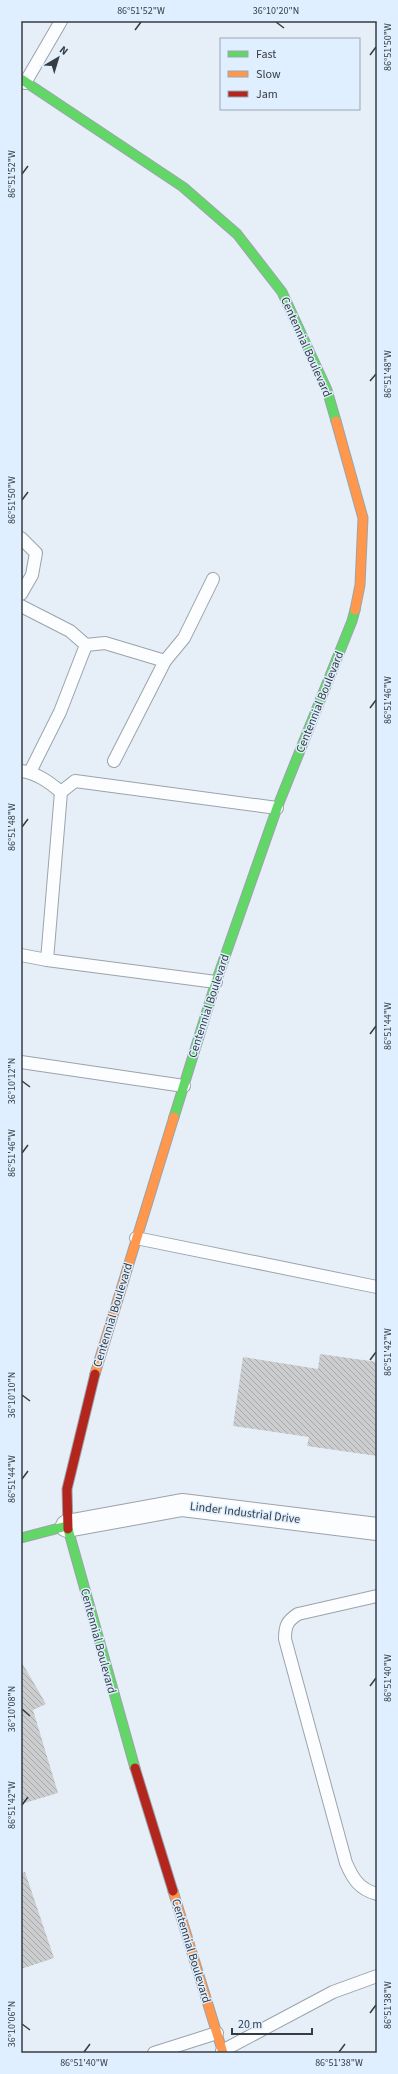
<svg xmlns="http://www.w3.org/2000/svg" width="398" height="2074" viewBox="0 0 398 2074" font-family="'Source Sans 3',sans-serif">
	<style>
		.building { fill: url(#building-back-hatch) }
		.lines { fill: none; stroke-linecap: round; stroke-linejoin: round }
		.lane-casing { stroke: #9ca3aa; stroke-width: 14 }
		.street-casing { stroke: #9ca3aa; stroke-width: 24 }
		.fast-casing { stroke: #9ca3aa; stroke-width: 11 }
		.slow-casing { stroke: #9ca3aa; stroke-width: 11 }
		.jam-casing { stroke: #9ca3aa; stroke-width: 11 }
		.lane { stroke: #fbfdfe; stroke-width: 12 }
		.street { stroke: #fbfdfe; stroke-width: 22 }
		.fast { stroke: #63d668; stroke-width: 9 }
		.slow { stroke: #ff974d; stroke-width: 9 }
		.jam { stroke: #b3261e; stroke-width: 9 }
		.ticks { fill: none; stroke: #363c42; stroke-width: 1.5 }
		.labels { text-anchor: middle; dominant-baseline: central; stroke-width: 3; stroke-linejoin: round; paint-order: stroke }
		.street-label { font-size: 12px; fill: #363c42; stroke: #dfefff }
		.neatline { fill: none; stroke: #363c42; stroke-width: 1.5 }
		.ticks-label { font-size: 10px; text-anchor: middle; fill: #363c42 }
	</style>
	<defs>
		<pattern id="building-back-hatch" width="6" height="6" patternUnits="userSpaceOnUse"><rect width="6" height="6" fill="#cbcdce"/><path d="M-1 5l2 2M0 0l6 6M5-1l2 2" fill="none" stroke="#a6a8a9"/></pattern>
	</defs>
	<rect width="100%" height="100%" fill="#e6eff8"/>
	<!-- building -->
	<g class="building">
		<path d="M320 1354 377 1362V1456L307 1446 309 1437 233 1426 243 1357 318 1369Z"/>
		<path d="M21 1661 46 1704 33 1710 58 1793 21 1804Z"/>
		<path d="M25 1872 54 1958 21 1969V1873Z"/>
	</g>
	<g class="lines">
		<!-- lane casing -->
		<g class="lane-casing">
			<g id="lane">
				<path d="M25 83 61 21"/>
				<path d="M21 538 36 553 32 575 21 594"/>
				<path d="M21 606 70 631 86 645 60 712 30 772"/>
				<path d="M86 645 105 643 165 661 184 638 213 579"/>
				<path d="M114 761 165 661"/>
				<path d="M21 771C37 773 49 782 61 792"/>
				<path d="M21 955 47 960"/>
				<path d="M216 982 47 960 61 792 75 781 277 808"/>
				<path d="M21 1062 184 1086"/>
				<path d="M136 1238 377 1287"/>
				<path d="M377 1596 298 1614C287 1621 285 1626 285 1639L346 1863C353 1879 359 1889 377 1894"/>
				<path d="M222 2051 333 1992 377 1976"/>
				<path d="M154 2053 217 2033"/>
			</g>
		</g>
		<!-- street casing -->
		<g class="street-casing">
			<path id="street" d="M67 1526 182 1505 377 1529"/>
		</g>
		<!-- fast casing -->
		<g class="fast-casing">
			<g id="fast">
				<path d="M21 79 183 187 237 234 282 292 327 390 336 421"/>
				<path d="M174 1117 216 982 277 808 352 621 355 610"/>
				<path d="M68 1529 135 1768"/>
				<path d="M21 1538 67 1526"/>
			</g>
		</g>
		<!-- slow casing -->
		<g class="slow-casing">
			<g id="slow">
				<path d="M336 421 363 518 360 585 355 610"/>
				<path d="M95 1374 174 1117"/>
				<path d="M173 1891 223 2053"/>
			</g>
		</g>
		<!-- jam casing -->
		<g class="jam-casing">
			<g id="jam">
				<path d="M68 1529 67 1489 95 1374"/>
				<path d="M135 1768 173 1891"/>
			</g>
		</g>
		<!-- lane -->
		<use href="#lane" class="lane"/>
		<!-- street -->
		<use href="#street" class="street"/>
		<!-- fast -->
		<use href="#fast" class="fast"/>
		<!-- slow -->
		<use href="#slow" class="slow"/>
		<!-- jam -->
		<use href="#jam" class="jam"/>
	</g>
	<!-- ticks -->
	<path class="ticks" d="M276 22 284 28M135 30 141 22M370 55 376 47M22 174 28 166M370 381 376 374M22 500 28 492M370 708 376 700M22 827 28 819M370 1034 376 1026M22 1081 30 1087M22 1153 28 1145M370 1360 376 1352M22 1395 30 1401M22 1479 28 1471M370 1686 376 1678M22 1709 30 1716M22 1805 28 1797M370 2013 376 2005M22 2024 30 2030M84 2052 90 2044M339 2052 345 2044"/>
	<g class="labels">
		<!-- street labels -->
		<g class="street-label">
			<text transform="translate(306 347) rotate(66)">Centennial Boulevard</text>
			<text transform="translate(320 702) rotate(-68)">Centennial Boulevard</text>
			<text transform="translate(209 1006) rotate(-72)">Centennial Boulevard</text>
			<text transform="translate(113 1315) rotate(-73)">Centennial Boulevard</text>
			<text transform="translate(245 1513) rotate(7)">Linder Industrial Drive</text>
			<text transform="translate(98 1641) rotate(75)">Centennial Boulevard</text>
			<text transform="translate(191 1951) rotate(73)">Centennial Boulevard</text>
		</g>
	</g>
	<!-- border -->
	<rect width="398" height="2074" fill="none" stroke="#dfefff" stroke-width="44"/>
	<!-- legend -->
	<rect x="220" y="38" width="140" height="72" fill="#dfefff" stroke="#9ba7b3"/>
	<rect x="228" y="51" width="20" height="6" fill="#63d668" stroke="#9ba7b3"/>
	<text x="256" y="58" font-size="12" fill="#363c42">Fast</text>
	<rect x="228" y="71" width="20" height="6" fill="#ff974d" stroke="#9ba7b3"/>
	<text x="256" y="78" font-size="12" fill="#363c42">Slow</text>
	<rect x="228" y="91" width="20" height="6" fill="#b3261e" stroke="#9ba7b3"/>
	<text x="256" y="98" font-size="12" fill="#363c42">Jam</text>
	<!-- north arrow -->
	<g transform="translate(58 58) rotate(38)" stroke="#dfefff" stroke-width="3" paint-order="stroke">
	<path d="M0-3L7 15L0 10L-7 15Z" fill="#363c42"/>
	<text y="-6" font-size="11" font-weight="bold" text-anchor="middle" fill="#363c42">N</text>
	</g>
	<!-- scale -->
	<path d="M232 2028v6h80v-6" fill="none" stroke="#363c42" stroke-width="2"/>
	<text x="238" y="2028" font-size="12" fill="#363c42" stroke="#dfefff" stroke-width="3" paint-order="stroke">20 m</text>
	<rect x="22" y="22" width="354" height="2030" class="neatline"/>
	<g class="ticks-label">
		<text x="141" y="14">86°51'52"W</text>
		<text x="276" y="14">36°10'20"N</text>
		<text transform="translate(387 47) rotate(-90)" y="4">86°51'50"W</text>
		<text transform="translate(11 174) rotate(-90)" y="4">86°51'52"W</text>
		<text transform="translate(387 374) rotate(-90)" y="4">86°51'48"W</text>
		<text transform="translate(11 500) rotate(-90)" y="4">86°51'50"W</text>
		<text transform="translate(387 700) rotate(-90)" y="4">86°51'46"W</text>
		<text transform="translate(11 827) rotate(-90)" y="4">86°51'48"W</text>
		<text transform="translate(387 1026) rotate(-90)" y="4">86°51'44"W</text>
		<text transform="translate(11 1081) rotate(-90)" y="4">36°10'12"N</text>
		<text transform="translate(11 1153) rotate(-90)" y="4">86°51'46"W</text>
		<text transform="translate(387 1352) rotate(-90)" y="4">86°51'42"W</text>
		<text transform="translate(11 1395) rotate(-90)" y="4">36°10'10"N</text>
		<text transform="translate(11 1479) rotate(-90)" y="4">86°51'44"W</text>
		<text transform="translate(387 1678) rotate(-90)" y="4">86°51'40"W</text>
		<text transform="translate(11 1709) rotate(-90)" y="4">36°10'08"N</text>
		<text transform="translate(11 1805) rotate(-90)" y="4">86°51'42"W</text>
		<text transform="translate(387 2005) rotate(-90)" y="4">86°51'38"W</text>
		<text transform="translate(11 2024) rotate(-90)" y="4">36°10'06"N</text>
		<text x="84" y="2066">86°51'40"W</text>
		<text x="339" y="2066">86°51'38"W</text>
	</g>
</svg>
